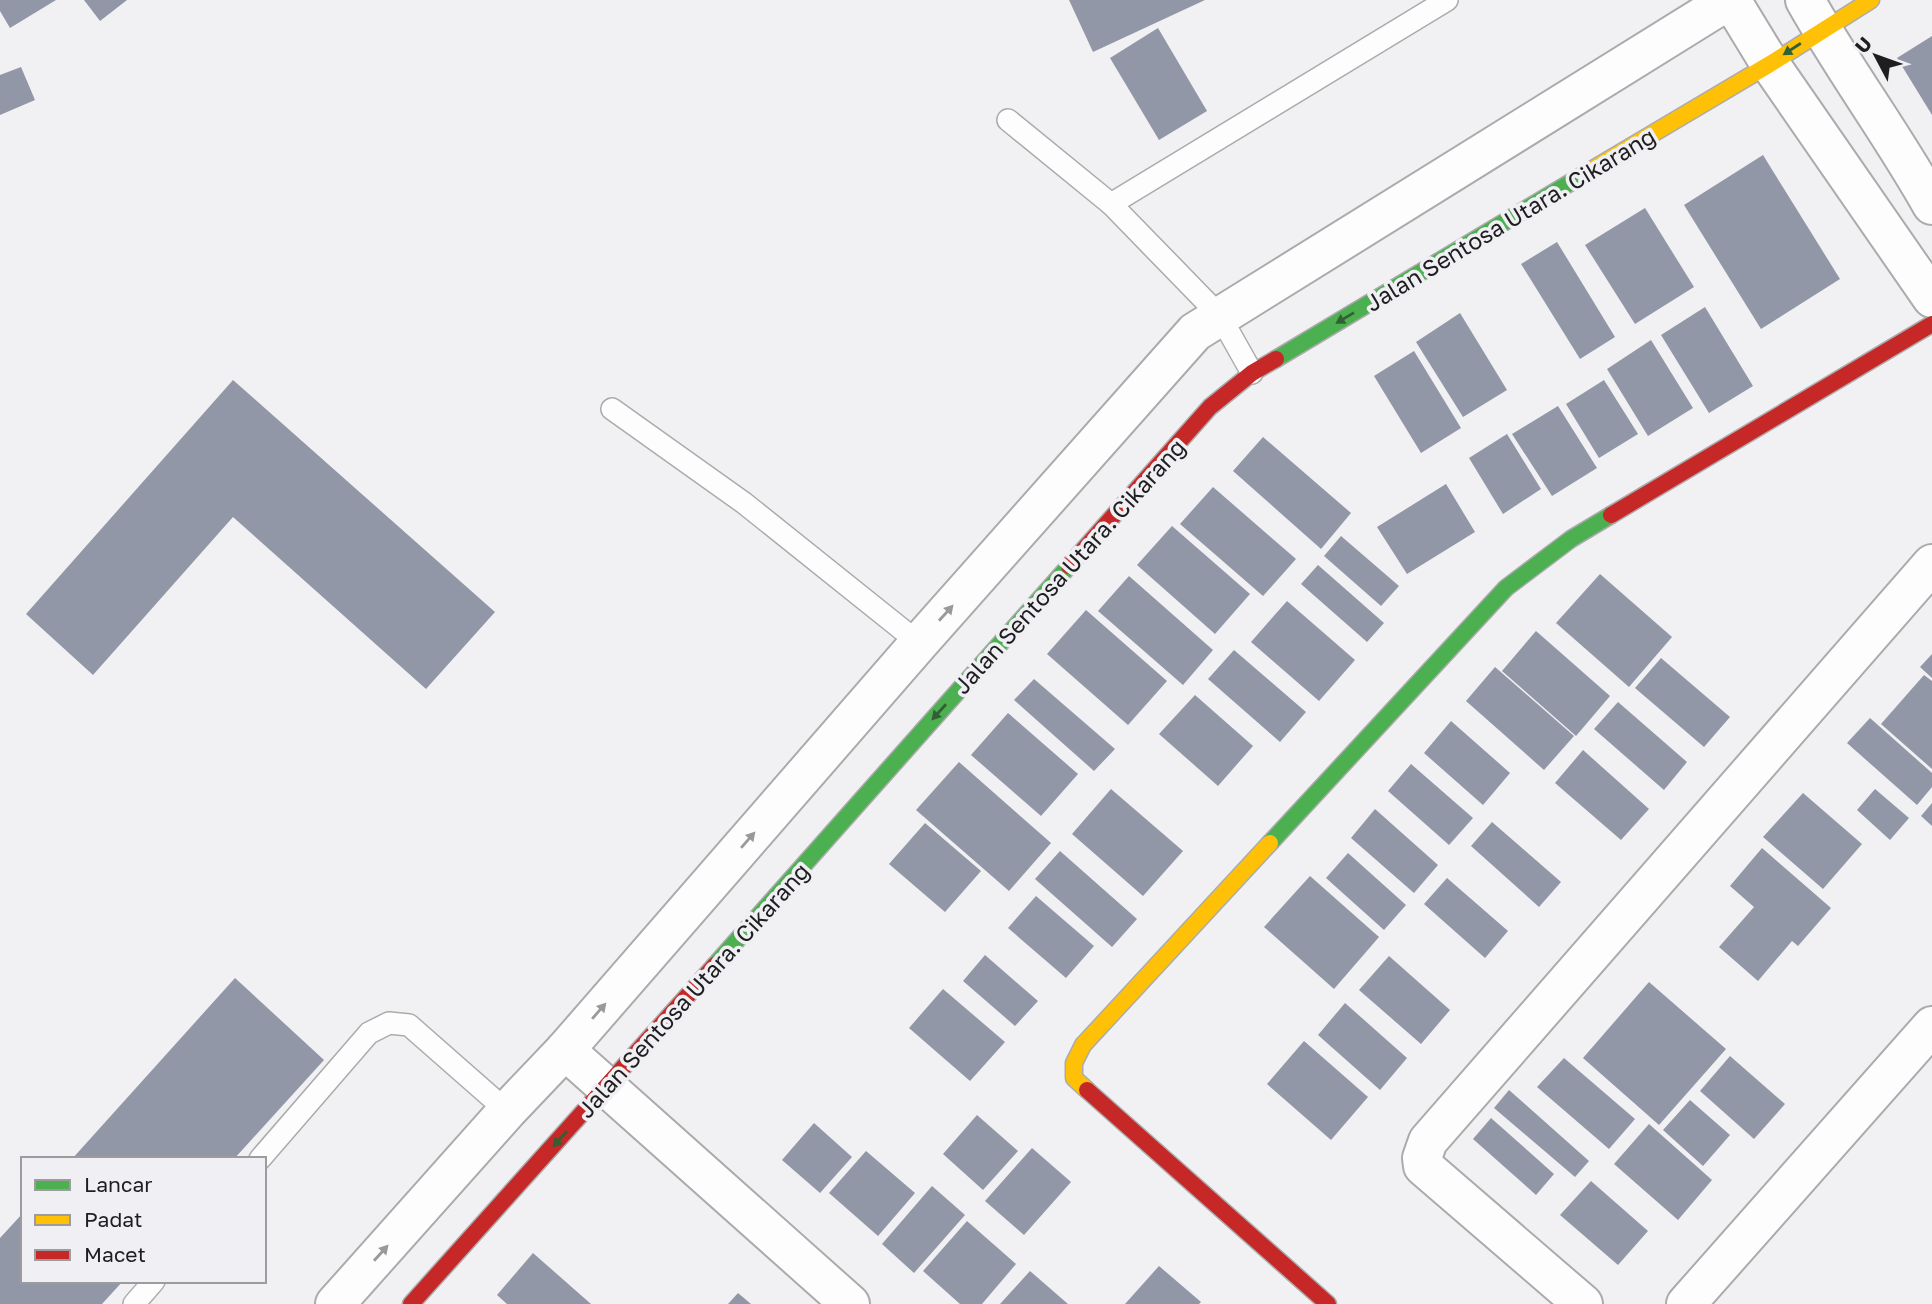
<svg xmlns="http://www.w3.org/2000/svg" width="1932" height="1304" viewBox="0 0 1932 1304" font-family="'Golos Text',sans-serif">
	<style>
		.building { fill: #9197a6 }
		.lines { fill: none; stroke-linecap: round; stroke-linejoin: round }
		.lane-casing { stroke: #ababad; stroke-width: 24 }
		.street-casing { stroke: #ababad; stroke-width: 42 }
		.fast-casing { stroke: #ababad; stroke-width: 19 }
		.slow-casing { stroke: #ababad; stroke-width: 19 }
		.jam-casing { stroke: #ababad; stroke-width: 19 }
		.lane { stroke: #fdfdfd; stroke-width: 21 }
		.street { stroke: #fdfdfd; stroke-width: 38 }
		.fast { stroke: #4caf50; stroke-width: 16 }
		.slow { stroke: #ffc107; stroke-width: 16 }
		.jam { stroke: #c62828; stroke-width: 16 }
		.oneway { fill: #335f35 }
		.oneway2 { fill: #999 }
		.labels { text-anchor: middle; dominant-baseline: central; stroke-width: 7; stroke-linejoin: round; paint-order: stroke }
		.street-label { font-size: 23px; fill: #1e1e1f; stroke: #f0f0f4 }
	</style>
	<rect width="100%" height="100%" fill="#f1f1f3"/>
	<!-- building -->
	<g class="building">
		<path d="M0 0H56L10 28 0 11Z"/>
		<path d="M84 0H127L100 21Z"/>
		<path d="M1069 0H1205L1093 52Z"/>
		<path d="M1158 28 1207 111 1159 140 1110 58Z"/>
		<path d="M1932 36V115L1897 58Z"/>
		<path d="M21 67 35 100 0 115V75Z"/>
		<path d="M1763 155 1840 279 1761 329 1684 205Z"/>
		<path d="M1645 208 1694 287 1635 324 1585 245Z"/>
		<path d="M1557 242 1615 337 1580 359 1521 264Z"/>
		<path d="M1705 307 1753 386 1709 413 1661 335Z"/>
		<path d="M1460 313 1507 390 1463 417 1416 342Z"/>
		<path d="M1651 340 1693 408 1648 436 1607 369Z"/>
		<path d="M1414 351 1461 428 1421 453 1374 376Z"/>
		<path d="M233 380 495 612 426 689 233 517 93 675 26 614Z"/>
		<path d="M1604 380 1638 434 1599 458 1566 404Z"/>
		<path d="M1558 406 1597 468 1552 496 1512 434Z"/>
		<path d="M1507 434 1541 489 1503 514 1469 458Z"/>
		<path d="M1263 437 1351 513 1321 549 1233 471Z"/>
		<path d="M1446 484 1475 532 1407 574 1377 527Z"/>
		<path d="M1213 487 1296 559 1263 596 1180 524Z"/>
		<path d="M1172 526 1250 594 1215 634 1137 565Z"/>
		<path d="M1341 536 1399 586 1381 606 1324 556Z"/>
		<path d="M1318 565 1384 623 1367 642 1301 584Z"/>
		<path d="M1600 574 1672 637 1629 687 1556 623Z"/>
		<path d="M1129 576 1213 650 1183 685 1098 611Z"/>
		<path d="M1287 601 1355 660 1319 701 1251 642Z"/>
		<path d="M1086 610 1167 681 1128 725 1047 654Z"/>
		<path d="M1536 631 1610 696 1576 736 1502 671Z"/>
		<path d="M1234 650 1306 712 1280 742 1208 679Z"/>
		<path d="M1932 654V678L1920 667Z"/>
		<path d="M1661 658 1730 717 1704 747 1635 688Z"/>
		<path d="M1495 667 1574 736 1544 770 1466 701Z"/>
		<path d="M1924 675 1932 681V769L1881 724Z"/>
		<path d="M1034 679 1115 749 1094 771 1014 700Z"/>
		<path d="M1195 695 1253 746 1218 786 1159 734Z"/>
		<path d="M1618 702 1687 762 1664 790 1594 729Z"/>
		<path d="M1008 713 1078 774 1041 816 971 755Z"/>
		<path d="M1870 718 1932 773V787L1917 805 1847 743Z"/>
		<path d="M1451 721 1510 773 1483 805 1424 753Z"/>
		<path d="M1583 750 1649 809 1621 840 1555 783Z"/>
		<path d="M959 762 1051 843 1009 891 916 810Z"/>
		<path d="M1411 764 1473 818 1449 845 1388 791Z"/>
		<path d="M1111 789 1183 851 1143 896 1072 834Z"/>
		<path d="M1875 789 1909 818 1890 840 1857 810Z"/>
		<path d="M1803 793 1862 844 1823 889 1763 837Z"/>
		<path d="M1932 803V826L1921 816Z"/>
		<path d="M1375 809 1438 865 1414 893 1351 838Z"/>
		<path d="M1492 822 1561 882 1539 907 1471 846Z"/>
		<path d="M925 823 981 871 945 912 889 864Z"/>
		<path d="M1762 848 1831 908 1798 946 1792 941 1758 981 1719 947 1754 907 1730 886Z"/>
		<path d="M1060 851 1137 919 1112 947 1035 879Z"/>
		<path d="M1348 853 1406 905 1384 930 1326 878Z"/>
		<path d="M1310 876 1379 937 1334 989 1264 927Z"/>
		<path d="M1447 878 1508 931 1485 958 1424 904Z"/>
		<path d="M1036 896 1094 946 1066 978 1008 928Z"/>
		<path d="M985 955 1038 1001 1015 1026 963 981Z"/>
		<path d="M1389 956 1450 1010 1421 1044 1359 990Z"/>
		<path d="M235 978 324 1060 234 1159H72Z"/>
		<path d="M1649 982 1726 1049 1659 1125 1583 1058Z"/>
		<path d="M943 989 1005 1042 970 1081 909 1028Z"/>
		<path d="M1345 1003 1407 1058 1380 1090 1318 1035Z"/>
		<path d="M1304 1041 1368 1097 1331 1140 1267 1084Z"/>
		<path d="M1730 1056 1785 1104 1754 1139 1700 1091Z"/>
		<path d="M1564 1058 1635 1119 1609 1149 1537 1087Z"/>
		<path d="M1509 1090 1589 1161 1575 1177 1494 1108Z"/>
		<path d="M1690 1100 1730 1135 1703 1166 1663 1130Z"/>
		<path d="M977 1115 1018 1151 983 1190 943 1154Z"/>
		<path d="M1491 1118 1554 1174 1536 1195 1473 1139Z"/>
		<path d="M814 1123 852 1157 820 1193 782 1160Z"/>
		<path d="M1649 1124 1712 1180 1678 1220 1614 1164Z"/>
		<path d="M1032 1148 1071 1182 1024 1235 985 1201Z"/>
		<path d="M866 1151 915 1193 878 1236 829 1193Z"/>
		<path d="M1591 1181 1648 1231 1618 1265 1560 1215Z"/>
		<path d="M932 1186 965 1215 914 1273 882 1244Z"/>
		<path d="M23 1213V1281H123L102 1304H0V1238Z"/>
		<path d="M967 1221 1016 1264 982 1304H960L923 1271Z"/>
		<path d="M533 1253 591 1304H507L497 1295Z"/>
		<path d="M1159 1266 1201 1302 1199 1304H1125Z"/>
		<path d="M1030 1271 1068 1304H1000Z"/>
		<path d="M738 1293 751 1304H728Z"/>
	</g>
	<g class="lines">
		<!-- lane casing -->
		<g class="lane-casing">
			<g id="lane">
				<path d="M1008 120 1111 204 1220 316 1252 373"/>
				<path d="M1111 204 1447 0"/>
				<path d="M612 409 744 503 919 643"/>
				<path d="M260 1159 369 1033 389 1023 409 1025 507 1111"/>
				<path d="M134 1304 154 1281"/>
			</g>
		</g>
		<!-- street casing -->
		<g class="street-casing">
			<g id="street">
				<path d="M1731 0 1770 64 1932 298"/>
				<path d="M1805 0C1844 70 1893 135 1932 205"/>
				<path d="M565 1050 850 1304"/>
				<path d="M335 1304 507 1111 565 1050 919 643 1195 332 1729 0"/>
				<path d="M1583 1304 1423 1166 1422 1158 1428 1141 1932 564"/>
				<path d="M1686 1304 1932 1026"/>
			</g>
		</g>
		<!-- fast casing -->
		<g class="fast-casing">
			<g id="fast">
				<path d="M1276 359 1588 172"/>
				<path d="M1270 843 1506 588 1571 539 1611 515"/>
				<path d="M715 965 1069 566"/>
			</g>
		</g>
		<!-- slow casing -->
		<g class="slow-casing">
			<g id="slow">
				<path d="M1588 172 1770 64 1871 0"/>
				<path d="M1087 1090 1074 1078V1063L1083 1045 1270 843"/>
			</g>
		</g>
		<!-- jam casing -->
		<g class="jam-casing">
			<g id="jam">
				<path d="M1611 515 1932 324"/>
				<path d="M1069 566 1210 407 1252 373 1276 359"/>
				<path d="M1087 1090 1328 1304"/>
				<path d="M411 1304 715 965"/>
			</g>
		</g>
		<!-- lane -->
		<use href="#lane" class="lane"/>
		<!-- street -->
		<use href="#street" class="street"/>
		<!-- fast -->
		<use href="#fast" class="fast"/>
		<!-- slow -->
		<use href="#slow" class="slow"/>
		<!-- jam -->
		<use href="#jam" class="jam"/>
	</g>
	<!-- one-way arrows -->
	<defs><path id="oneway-solid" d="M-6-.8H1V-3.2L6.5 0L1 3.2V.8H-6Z" transform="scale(1.75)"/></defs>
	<g class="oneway">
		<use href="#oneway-solid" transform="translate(1792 49) rotate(147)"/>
		<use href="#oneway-solid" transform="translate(1345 318) rotate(149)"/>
		<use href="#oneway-solid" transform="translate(939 712) rotate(132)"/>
		<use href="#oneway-solid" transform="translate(560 1139) rotate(132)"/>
	</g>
	<g class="oneway2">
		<use href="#oneway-solid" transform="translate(946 613) rotate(-48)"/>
		<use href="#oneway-solid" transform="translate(748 840) rotate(-49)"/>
		<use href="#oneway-solid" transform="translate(599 1011) rotate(-49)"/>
		<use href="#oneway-solid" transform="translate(381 1253) rotate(-48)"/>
	</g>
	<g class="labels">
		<!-- street labels -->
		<g class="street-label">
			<text transform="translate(1510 219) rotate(-31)">Jalan Sentosa Utara. Cikarang</text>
			<text transform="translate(1069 566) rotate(-48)">Jalan Sentosa Utara. Cikarang</text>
			<text transform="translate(693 990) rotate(-48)">Jalan Sentosa Utara. Cikarang</text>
		</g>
	</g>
	<!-- legend -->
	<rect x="21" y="1157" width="245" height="126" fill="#f0f0f4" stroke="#9c9c9f" stroke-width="2"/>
	<rect x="35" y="1180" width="35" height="10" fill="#4caf50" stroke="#9c9c9f" stroke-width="2"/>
	<text x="84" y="1192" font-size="21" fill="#1e1e1f">Lancar</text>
	<rect x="35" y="1215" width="35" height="10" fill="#ffc107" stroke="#9c9c9f" stroke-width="2"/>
	<text x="84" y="1227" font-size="21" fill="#1e1e1f">Padat</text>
	<rect x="35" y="1250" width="35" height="10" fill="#c62828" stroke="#9c9c9f" stroke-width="2"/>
	<text x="84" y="1262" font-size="21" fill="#1e1e1f">Macet</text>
	<!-- north arrow -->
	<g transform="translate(1876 56) rotate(311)" stroke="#f0f0f4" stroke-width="5" paint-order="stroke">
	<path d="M0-5L12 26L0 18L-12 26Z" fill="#1e1e1f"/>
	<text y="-10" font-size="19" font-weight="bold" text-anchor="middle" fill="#1e1e1f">U</text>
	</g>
</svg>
